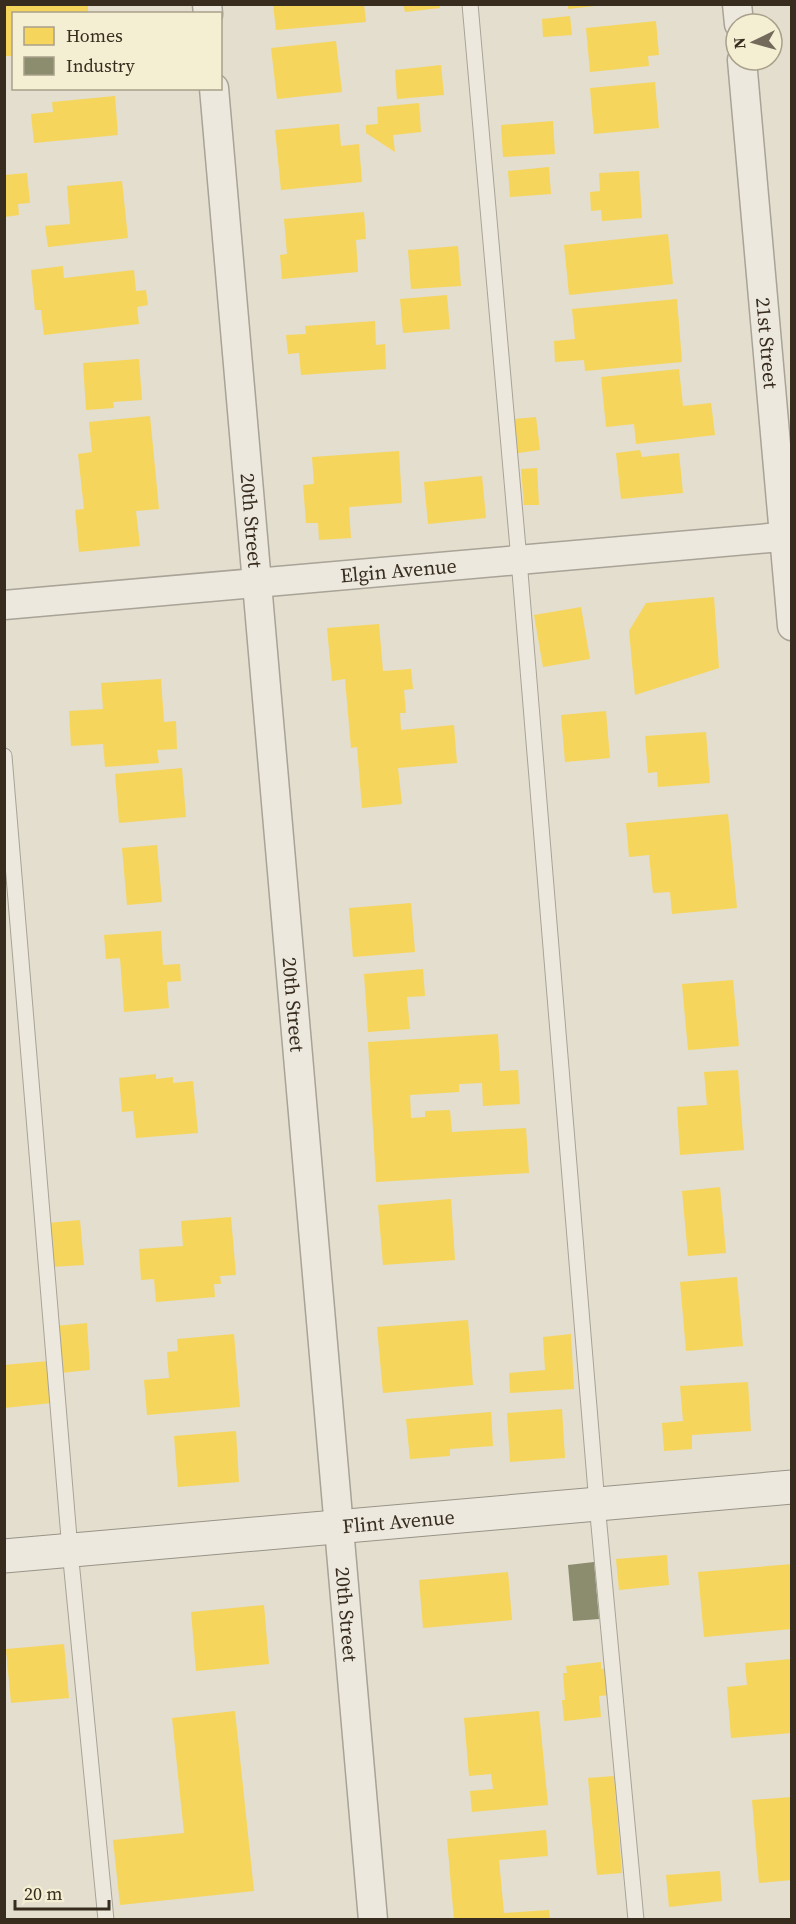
<svg xmlns="http://www.w3.org/2000/svg" width="796" height="1924" viewBox="0 0 796 1924" font-family="'Source Serif 4',serif">
	<style>
		.homes { fill: #f6d55c }
		.industry { fill: #8c8c6e }
		.lines { fill: none; stroke-linecap: round; stroke-linejoin: round }
		.lane-casing { stroke: #a8a396; stroke-width: 17 }
		.street-casing { stroke: #a8a396; stroke-width: 31 }
		.secondary-casing { stroke: #989386; stroke-width: 35 }
		.lane { stroke: #ece8de; stroke-width: 15 }
		.street { stroke: #ece8de; stroke-width: 28 }
		.secondary { stroke: #ece8de; stroke-width: 33 }
		.labels { text-anchor: middle; dominant-baseline: central; stroke-width: 6; stroke-linejoin: round; paint-order: stroke }
		.street-label { font-size: 20px; fill: #372c1e; stroke: #f4eed3 }
	</style>
	<rect width="100%" height="100%" fill="#e3decd"/>
	<!-- homes -->
	<g class="homes">
		<path d="M4 4H88V14H14V56H4Z"/>
		<path d="M273 4H364L366 22 276 30Z"/>
		<path d="M403 4H439L440 8 405 12Z"/>
		<path d="M568 4H595V6L568 9Z"/>
		<path d="M570 16 572 35 543 37 542 19Z"/>
		<path d="M656 21 659 55 648 56 649 66 590 72 586 28Z"/>
		<path d="M336 41 342 92 277 99 271 48Z"/>
		<path d="M441 65 444 95 397 99 395 70Z"/>
		<path d="M655 82 659 128 594 134 590 88Z"/>
		<path d="M115 96 118 135 34 143 31 114 53 112 52 102Z"/>
		<path d="M419 103 421 132 393 135 395 152 366 133V125L378 124 377 107Z"/>
		<path d="M553 121 555 154 503 157 501 125Z"/>
		<path d="M339 124 341 146 359 144 362 182 281 190 275 130Z"/>
		<path d="M549 167 551 194 510 197 508 171Z"/>
		<path d="M639 171 642 218 602 221 601 210 591 211 590 192 600 191 599 173Z"/>
		<path d="M27 173 30 203 18 204 19 215 4 217V175Z"/>
		<path d="M122 181 128 238 48 247 45 226 70 224 67 186Z"/>
		<path d="M364 212 366 239 356 240 358 272 282 279 280 255 287 254 284 219Z"/>
		<path d="M668 234 673 284 569 295 564 245Z"/>
		<path d="M458 246 461 286 411 289 408 250Z"/>
		<path d="M63 266 64 278 134 270 136 291 146 290 148 305 137 307 139 324 44 335 41 310H35L31 270Z"/>
		<path d="M447 295 450 329 403 333 400 299Z"/>
		<path d="M677 299 682 362 585 371 584 360 555 362 554 341 575 339 572 309Z"/>
		<path d="M375 321 376 345 385 344 386 369 301 375 299 353 288 354 286 335 306 334 305 326Z"/>
		<path d="M139 359 142 400 113 402 114 408 86 410 83 363Z"/>
		<path d="M679 369 683 406 711 403 715 435 636 444 634 424 606 427 601 377Z"/>
		<path d="M150 416 159 509 136 511 140 546 79 552 75 510 84 509 78 454 92 452 89 422Z"/>
		<path d="M536 417 540 450 518 453 514 419Z"/>
		<path d="M640 450 642 457 679 453 683 493 621 499 616 453Z"/>
		<path d="M399 451 402 503 349 507 351 538 319 540 318 523H306L303 485 314 484 312 457Z"/>
		<path d="M537 468 539 505H524L521 469Z"/>
		<path d="M482 476 486 518 428 524 424 482Z"/>
		<path d="M714 597 719 668 635 695 629 631 646 603Z"/>
		<path d="M581 607 590 659 543 667 534 615Z"/>
		<path d="M379 624 383 671 411 669 413 689 404 690 406 713H400L401 730 454 725 457 763 398 768 402 804 362 808 357 747 351 748 345 679 332 681 327 628Z"/>
		<path d="M161 679 164 722 176 721 177 749 157 750 159 763 105 767 103 744 71 746 69 711 103 709 101 683Z"/>
		<path d="M606 711 610 758 565 762 561 715Z"/>
		<path d="M706 732 710 783 658 787 657 772 648 773 645 736Z"/>
		<path d="M182 768 186 817 119 823 115 774Z"/>
		<path d="M728 814 737 908 672 914 670 892 653 893 649 855 629 857 626 823Z"/>
		<path d="M157 845 162 902 127 905 122 848Z"/>
		<path d="M411 903 415 952 353 957 349 908Z"/>
		<path d="M161 931 163 965 180 964 181 981 167 982 169 1008 124 1012 120 958 106 959 104 935Z"/>
		<path d="M423 969 425 996 407 997 410 1029 368 1032 364 974Z"/>
		<path d="M733 980 739 1046 688 1050 682 984Z"/>
		<path d="M498 1034 500 1071 518 1070 520 1104 483 1106 482 1083 459 1084V1092L410 1095 411 1118 425 1117V1111L450 1110 452 1132 526 1128 529 1173 376 1182 368 1042Z"/>
		<path d="M738 1070 744 1150 680 1155 677 1107 707 1105 704 1072Z"/>
		<path d="M156 1074V1079L173 1077V1083L193 1081 198 1133 136 1138 133 1111 122 1112 119 1078Z"/>
		<path d="M720 1187 726 1253 688 1256 682 1191Z"/>
		<path d="M451 1199 455 1260 383 1265 378 1205Z"/>
		<path d="M231 1217 236 1275 220 1276 221 1284H214L215 1297 156 1302 154 1279 141 1280 139 1249 183 1246 181 1221Z"/>
		<path d="M80 1220 84 1265 51 1267 47 1223Z"/>
		<path d="M737 1277 743 1346 686 1351 680 1282Z"/>
		<path d="M468 1320 473 1385 383 1393 377 1327Z"/>
		<path d="M87 1323 90 1370 60 1373 56 1326Z"/>
		<path d="M234 1334 240 1407 147 1415 144 1380 169 1378 167 1352 178 1351 177 1339Z"/>
		<path d="M571 1334 574 1389 510 1393 509 1373 545 1370 543 1337Z"/>
		<path d="M48 1361 52 1403 4 1408V1365Z"/>
		<path d="M748 1382 751 1431 692 1435V1449L664 1451 662 1423 683 1421 680 1386Z"/>
		<path d="M562 1409 565 1458 510 1462 507 1413Z"/>
		<path d="M491 1412 493 1446 450 1449V1456L410 1459 406 1419Z"/>
		<path d="M236 1431 239 1482 178 1487 174 1436Z"/>
		<path d="M667 1555 669 1585 619 1590 616 1559Z"/>
		<path d="M792 1564V1629L704 1637 698 1572Z"/>
		<path d="M508 1572 512 1620 423 1628 419 1580Z"/>
		<path d="M264 1605 269 1664 196 1671 191 1612Z"/>
		<path d="M64 1644 69 1698 11 1703 6 1649Z"/>
		<path d="M792 1659V1733L731 1738 727 1687 747 1685 745 1663Z"/>
		<path d="M601 1662V1669L607 1668 609 1695 599 1696 601 1717 564 1721 562 1700H565L563 1673H567L566 1666Z"/>
		<path d="M235 1711 254 1891 120 1905 113 1840 184 1833 172 1718Z"/>
		<path d="M539 1711 548 1805 472 1812 470 1791 493 1789 491 1774 469 1776 464 1718Z"/>
		<path d="M614 1776 622 1873 597 1875 588 1778Z"/>
		<path d="M792 1797V1880L759 1883 752 1800Z"/>
		<path d="M546 1830 548 1856 499 1860 504 1913 549 1910 550 1920H454L447 1839Z"/>
		<path d="M720 1871 722 1901 669 1907 666 1875Z"/>
	</g>
	<!-- industry -->
	<path class="industry" d="M594 1562 599 1619 573 1621 568 1565Z"/>
	<g class="lines">
		<!-- lane casing -->
		<g class="lane-casing">
			<g id="lane">
				<path d="M470 4 519 560 597 1504 636 1920"/>
				<path d="M4 756 70 1550 106 1920"/>
			</g>
		</g>
		<!-- street casing -->
		<g class="street-casing">
			<g id="street">
				<path d="M207 4 208 14"/>
				<path d="M737 4 739 24"/>
				<path id="s1" d="M742 60 792 626"/>
				<path id="s2" d="M214 88 373 1920"/>
				<path id="s3" d="M4 605 792 536"/>
			</g>
		</g>
		<!-- secondary casing -->
		<g class="secondary-casing">
			<g id="secondary">
				<path id="s4" d="M4 1556 792 1487"/>
			</g>
		</g>
		<!-- lane -->
		<use href="#lane" class="lane"/>
		<!-- street -->
		<use href="#street" class="street"/>
		<!-- secondary -->
		<use href="#secondary" class="secondary"/>
	</g>
	<g class="labels">
		<!-- street labels -->
		<g class="street-label">
			<text stroke="none"><textPath href="#s1" startOffset="284">21st Street</textPath></text>
			<text stroke="none"><textPath href="#s2" startOffset="434">20th Street</textPath></text>
			<text stroke="none"><textPath href="#s3" startOffset="396">Elgin Avenue</textPath></text>
			<text stroke="none"><textPath href="#s2" startOffset="920">20th Street</textPath></text>
			<text stroke="none"><textPath href="#s4" startOffset="396">Flint Avenue</textPath></text>
			<text stroke="none"><textPath href="#s2" startOffset="1532">20th Street</textPath></text>
		</g>
	</g>
	<!-- border -->
	<rect width="796" height="1924" fill="none" stroke="#372c1e" stroke-width="12"/>
	<!-- legend -->
	<rect x="12" y="12" width="210" height="78" fill="#f4eed3" stroke="#a8a08b" stroke-width="1.5"/>
	<rect x="24" y="27" width="30" height="18" fill="#f6d55c" stroke="#a8a08b" stroke-width="1.5"/>
	<text x="66" y="42" font-size="18" fill="#372c1e">Homes</text>
	<rect x="24" y="57" width="30" height="18" fill="#8c8c6e" stroke="#a8a08b" stroke-width="1.5"/>
	<text x="66" y="72" font-size="18" fill="#372c1e">Industry</text>
	<!-- north arrow -->
	<g transform="translate(754 42) rotate(265)"><circle r="28" fill="#f4eed3" stroke="#a8a08b" stroke-width="1.5"/>
	<path d="M0-4.5L10 22L0 15L-10 22Z" fill="#736a5b"/>
	<text y="-9" font-size="16" font-weight="bold" text-anchor="middle" fill="#372c1e">N</text>
	</g>
	<!-- scale -->
	<path d="M15 1900v9h94v-9" fill="none" stroke="#372c1e" stroke-width="3"/>
	<text x="24" y="1900" font-size="18" fill="#372c1e" stroke="#f4eed3" stroke-width="4.5" paint-order="stroke">20 m</text>
</svg>
